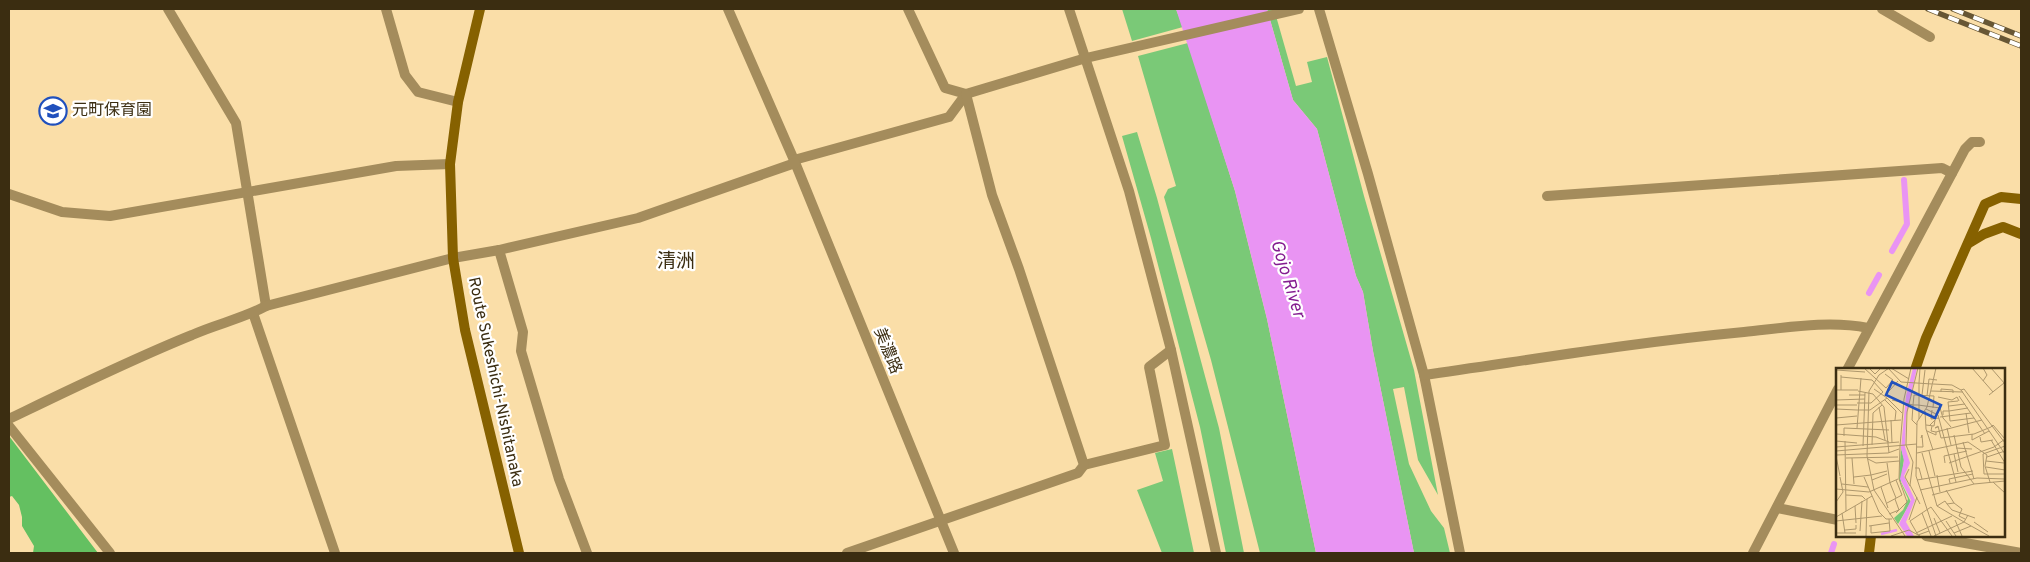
<svg xmlns="http://www.w3.org/2000/svg" width="2030" height="562" viewBox="0 0 2030 562" font-family="Overpass,'Noto Sans JP',sans-serif">
	<style>
		.green { fill: #7ac977 }
		.forest { fill: #64c061 }
		.water { fill: #e994f3 }
		.lines { fill: none; stroke-linecap: round; stroke-linejoin: round }
		.stream { stroke: #e994f3; stroke-width: 6 }
		.minor { stroke: #a48c5c; stroke-width: 10 }
		.tertiary { stroke: #a48c5c; stroke-width: 10 }
		.secondary { stroke: #866100; stroke-width: 10 }
		.rail-casing { stroke: #675634; stroke-width: 5.5 }
		.rail { stroke: #fff; stroke-width: 4; stroke-dasharray: 11; stroke-linecap: butt }
		.labels { text-anchor: middle; dominant-baseline: central; stroke-width: 4.5; stroke-linejoin: round; paint-order: stroke }
		.poi-label { font-size: 16px; fill: #3b2d11; stroke: #fff; text-anchor: start }
		.street-label { font-size: 16px; fill: #3b2d11; stroke: #fff }
		.water-label { font-size: 18px; font-style: italic; fill: #841d90; stroke: #fff }
		.quarter-label { font-size: 19px; fill: #3b2d11; stroke: #fff }
		.inset-river { fill: none; stroke: #e994f3; stroke-width: 2.5 }
		.inset-road { fill: none; stroke: #ae976c; stroke-width: 1 }
		.view { fill: #2050bd; fill-opacity: 0.15; stroke: #2050bd; stroke-width: 2.5 }
		.inset-edge { fill: none; stroke: #3b2d11; stroke-width: 2.5 }
	</style>
	<rect width="100%" height="100%" fill="#fadea8"/>
	<!-- green -->
	<g class="green">
		<path d="M1122 9H1176L1183 27 1132 41Z"/>
		<path d="M1267 9H1274L1296 86 1312 82 1307 62 1327 57 1364 196 1414 370 1438 495 1418 460 1404 387 1393 389 1409 464 1431 511 1444 528 1450 553H1414L1373 351 1363 292 1356 276 1317 129 1293 100Z"/>
		<path d="M1188 43 1235 191 1267 319 1316 553H1260L1211 360 1164 197 1168 189 1176 186 1138 56Z"/>
		<path d="M1137 132 1157 198 1219 428 1244 553H1226L1200 427 1151 238 1122 136Z"/>
		<path d="M1172 449 1194 553H1162L1137 490 1163 481 1155 453Z"/>
	</g>
	<!-- forest -->
	<path class="forest" d="M9 436 98 553H33L34 546 22 526V517L19 505 12 496 9 497Z"/>
	<!-- water -->
	<path class="water" d="M1176 9H1267L1293 100 1317 129 1356 276 1363 292 1373 351 1414 553H1316L1267 319 1235 191Z"/>
	<g class="lines">
		<!-- stream -->
		<g class="stream">
			<path d="M1892 251 1907 224 1904 180"/>
			<path d="M1869 293 1879 275"/>
			<path d="M1831 553 1834 544"/>
		</g>
		<!-- minor -->
		<g class="minor">
			<path d="M168 9 236 123 266 306"/>
			<path d="M386 9 405 75 418 92 458 102"/>
			<path d="M728 9 794 160 954 553"/>
			<path d="M908 9 945 88 966 94 1086 58 1299 9"/>
			<path d="M1069 9 1129 191 1171 350 1216 553"/>
			<path d="M1319 9 1368 174 1424 375 1460 553"/>
			<path d="M1882 9 1930 37"/>
			<path d="M794 160 949 117 966 94"/>
			<path d="M1547 196 1942 168 1952 173"/>
			<path d="M499 250 523 332 521 351 559 479 587 553"/>
			<path d="M253 313 335 553"/>
			<path d="M1847 370 1965 149 1972 142H1980"/>
			<path d="M1424 375C1530 360 1637 342 1744 332 1784 328 1829 320 1868 328"/>
			<path d="M9 419C69 390 130 360 192 335 216 324 242 319 266 306L453 258 499 250 638 218 795 163"/>
			<path d="M9 426 110 553"/>
			<path d="M1084 465 1165 445 1149 367 1171 350"/>
			<path d="M1777 508 1838 520"/>
			<path d="M1926 536 2021 553"/>
			<path d="M847 553 1078 473 1084 465 1019 269 992 195 966 94"/>
			<path d="M1753 553 1838 389"/>
		</g>
		<!-- tertiary -->
		<path class="tertiary" d="M9 194 62 212 110 216 396 166 450 164"/>
		<!-- secondary -->
		<g class="secondary">
			<path d="M480 9 458 102 450 164 453 258 465 330 519 553"/>
			<path d="M1969 243 1984 234 2003 227 2021 234"/>
			<path d="M1915 370 1926 338 1985 204 2001 197 2021 199"/>
			<path d="M1869 553 1871 536"/>
		</g>
		<!-- rail casing -->
		<g class="rail-casing">
			<g id="rail">
				<path d="M1928 9 2021 46"/>
				<path d="M1953 9 2021 36"/>
			</g>
		</g>
		<!-- rail -->
		<use href="#rail" class="rail"/>
	</g>
	<!-- icons -->
	<defs>
		<g id="school-ring" transform="scale(1.4375)"><circle r="9.5" fill="#fff" stroke="#2050bd" stroke-width="1.5"/><path d="M0-5L7-2L0 1L-7-2ZM-4 1L0 2.5L4 1V4Q0 6-4 4Z" fill="#2050bd"/></g>
	</defs>
	<g fill-rule="evenodd">
		<use href="#school-ring" x="53" y="111"/>
	</g>
	<g class="labels">
		<!-- poi labels -->
		<g class="poi-label">
			<text x="72" y="111">元町保育園</text>
		</g>
		<!-- street labels -->
		<g class="street-label">
			<text transform="translate(887 351) rotate(68)">美濃路</text>
			<text transform="translate(495 382) rotate(78)">Route Sukeshichi-Nishitanaka</text>
		</g>
		<!-- water labels -->
		<g class="water-label">
			<text transform="translate(1287 279) rotate(73)">Gojo River</text>
		</g>
		<!-- quarter labels -->
		<g class="quarter-label">
			<text x="676" y="262">清洲</text>
		</g>
	</g>
	<!-- overview -->
	<g transform="translate(1836 368)">
		<rect width="169" height="169" fill="#fadea8"/>
		<path d="M65 80 68 91 65 114 75 134 62 156 58 150 67 142 72 131 63 111Z" fill="#7ac977"/>
		<path d="M77 0H81L70 50 69 79 74 95 68 108 79 132 70 154 78 168H71L63 156 75 132 64 111 68 93 65 80 70 28Z" fill="#e994f3"/>
		<path class="inset-river" d="M45 166 61 162"/>
		<path class="inset-road" d="M28 0 50 20 57 12 49 6M33 0 39 6 45 0M52 0 65 14 96 16M53 0 43 7 33 23 31 88 38 122 69 168M55 0 73 11M82 0 71 44 70 77 77 94 74 117 84 136M136 0 157 24M147 0 151 7 147 13M155 0 169 16M0 2 29 4M5 9 36 12 47 24 35 35H21M83 15V51M83 15 84 0M97 16 116 17 125 22 169 86M0 22H22M5 22V7M54 22 53 23 51 21 54 22 62 13M125 22 128 21 169 75M22 23 37 26 48 39 53 85M95 23 127 24M105 24V21L117 22V25M13 27H29M86 27 89 2M153 27 168 15M91 28 93 11 101 12M123 28 149 66M102 29 116 32 121 29 123 33M51 30 66 45M0 32 29 31M49 32 60 43 59 52M56 32 77 37 76 52 81 57M0 37H21M82 37H77L78 27 98 28 97 40M82 37 104 40 107 50 115 59M113 38 129 36M43 39 49 72M132 40 113 43 114 53 138 50M0 41 21 42M90 41 102 47 120 114M21 42H34L51 30 38 21M96 42 95 51 103 50M89 43 90 61 97 82M130 45 133 65M107 47V43H113L112 34 122 33M104 49 135 45M0 50 21 48M55 52 56 75M0 57 65 52M90 57 98 58 99 52 93 58M102 59 99 60 102 58 105 70 138 66 155 59M155 59 157 57 169 71M21 60 25 10M111 60 115 77M91 63 100 67V64L95 63 96 58M100 64 146 52M0 66 40 69 53 74M136 66V72L153 63M118 67 125 99 138 116M8 68V60L53 62M144 69 145 74 157 72M155 72 169 95M0 73 21 75M9 73 10 143M127 74 138 111M36 77 37 45 46 37M27 78 29 25M64 78 68 31 75 0M169 78 147 86 148 106H169M0 79 63 74M81 79H87L86 67 85 70M120 80 136 81M0 83 81 76M93 83 99 108M81 85 132 74 151 87 149 98 154 114M86 85 101 138 128 154 132 147M118 86 122 104M0 87 52 85 63 81M0 88 4 108M151 89 169 83M10 90 62 89M16 90 18 116M32 91 40 95 63 93M150 93 168 95M51 95 54 115M109 95 108 88 131 83M113 95 158 79 169 71M150 99 169 102M79 100H83L86 111M73 101 69 109 74 118M35 107 51 103M101 107 104 124M18 109 35 107M28 109 43 144 50 151H56M36 112 51 106M81 112 137 103M157 114 169 125M54 115 60 130M114 115 113 111 137 106M6 116 32 119M45 119 52 140M0 121 33 124 62 111M84 122 141 110 169 111M110 122 118 135M10 127 26 128 29 131M96 127 138 116 169 113M0 134 7 124 4 109M51 135 66 127 60 112M111 136 116 142 139 150M19 138 20 155M101 138 109 133 111 136 118 135 126 141 123 148 129 151M6 145 9 165M60 145 71 134 63 111 64 78M86 145 95 168M53 146 63 142 59 131M0 149 36 128M98 150 104 165M73 152 81 129M119 152 126 168M0 153 46 148M110 153 120 168M138 154 152 164M33 158 53 155M35 158V165L54 163 53 151M9 162 20 161V157M24 163 26 133M93 163 82 167 74 153 95 139 116 168M0 165H20M80 165 116 148M118 165 135 158M30 168 31 131M55 168 73 162 84 168M98 168 128 154 153 168M100 168 80 108 81 54 91 39 100 0"/>
		<path class="view" d="M56 14 105 37 99 50 50 27Z"/>
		<rect width="169" height="169" class="inset-edge"/>
	</g>
	<!-- border -->
	<rect width="2030" height="562" fill="none" stroke="#3b2d11" stroke-width="20"/>
</svg>
